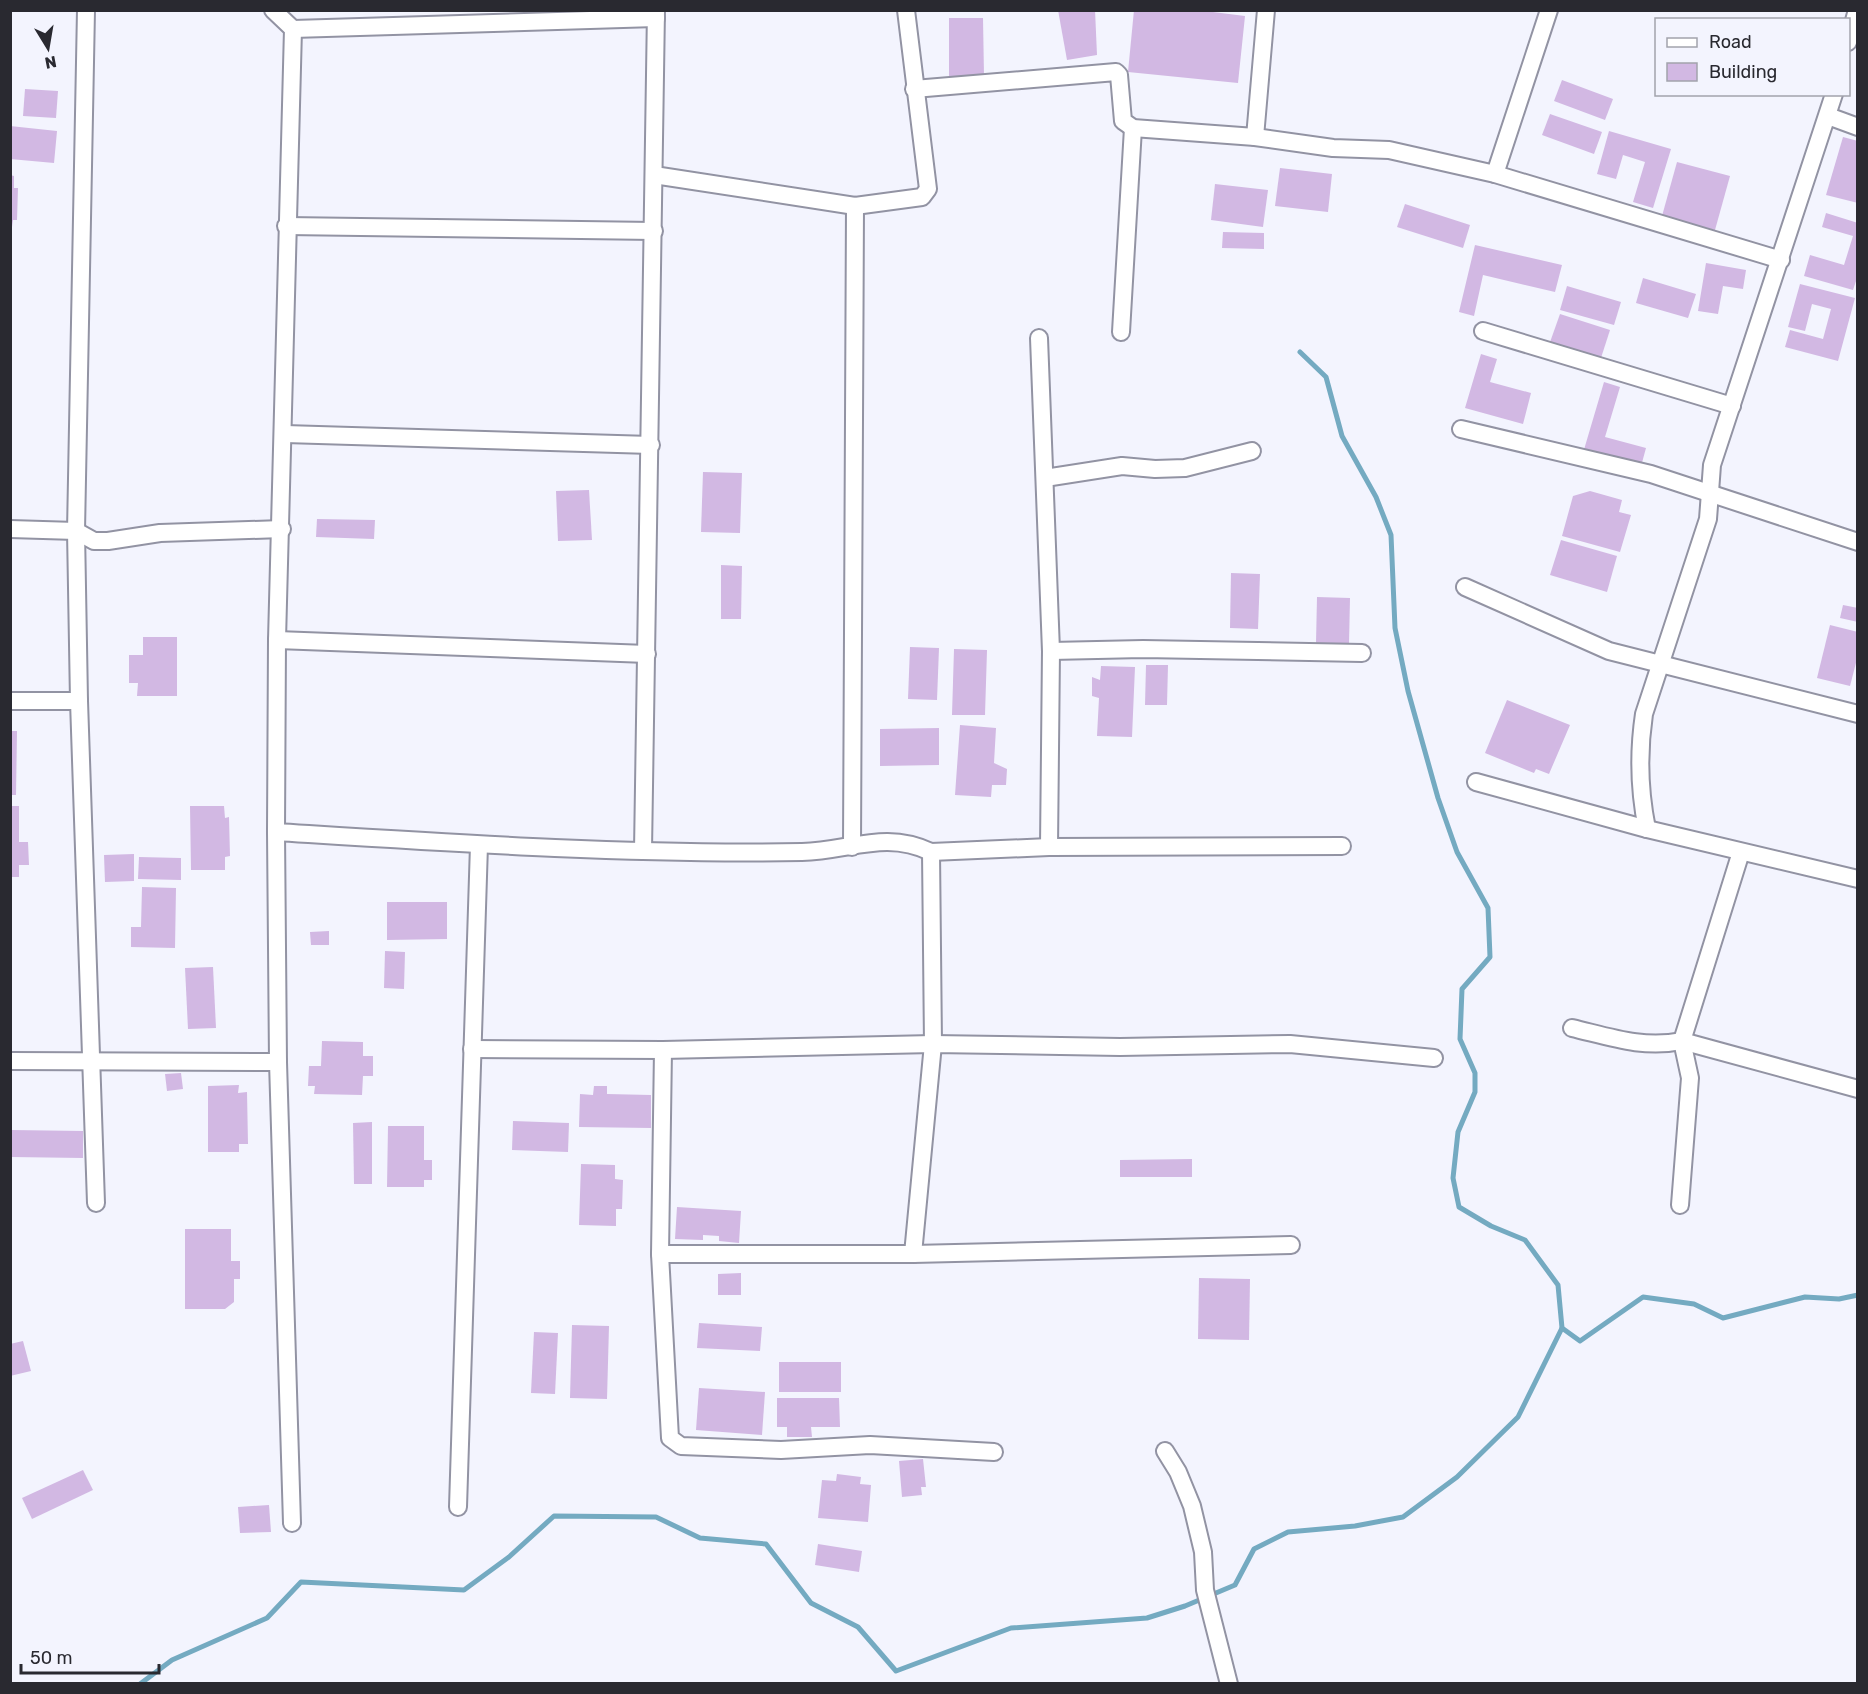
<svg xmlns="http://www.w3.org/2000/svg" width="1868" height="1694" viewBox="0 0 1868 1694" font-family="Rubik,sans-serif">
	<style>
		.lines { fill: none; stroke-linecap: round; stroke-linejoin: round }
		.stream { stroke: #74aac1; stroke-width: 5 }
		.building { fill: #d2b8e3 }
		.minor-casing { stroke: #9293a3; stroke-width: 20 }
		.minor { stroke: #fff; stroke-width: 16 }
	</style>
	<rect width="100%" height="100%" fill="#f3f4fe"/>
	<g class="lines">
		<!-- stream -->
		<g class="stream">
			<path d="M1300 352 1326 377 1342 436 1376 497 1391 535 1395 628 1408 691 1438 798 1457 852 1488 908 1490 957 1462 989 1460 1039 1475 1073V1092L1458 1132 1453 1178 1459 1207 1491 1226 1525 1240 1558 1285 1562 1328 1580 1341 1643 1297 1694 1304 1723 1318 1805 1297 1839 1299 1858 1295"/>
			<path d="M140 1684 172 1660 267 1618 301 1582 464 1590 509 1557 554 1516 656 1517 700 1538 766 1544 811 1603 858 1627 896 1671 1011 1628 1147 1618 1185 1606 1235 1585 1254 1549 1288 1532 1355 1526 1403 1517 1457 1477 1518 1417 1562 1328"/>
		</g>
	</g>
	<!-- building -->
	<g class="building">
		<path d="M1058 10H1095L1097 55 1067 60Z"/>
		<path d="M1134 10H1197L1245 16 1238 83 1128 72Z"/>
		<path d="M949 18H983L984 76H949Z"/>
		<path d="M1562 80 1613 99 1605 120 1554 101Z"/>
		<path d="M25 89 58 91 56 118 23 116Z"/>
		<path d="M1550 114 1602 132 1594 154 1542 135Z"/>
		<path d="M10 126 57 131 54 163 10 159Z"/>
		<path d="M1609 131 1671 149 1653 208 1633 202 1645 162 1623 155 1616 179 1597 174Z"/>
		<path d="M1843 137 1858 141V203L1826 195Z"/>
		<path d="M1677 162 1730 176 1715 230 1662 216Z"/>
		<path d="M1280 168 1332 174 1328 212 1275 206Z"/>
		<path d="M10 175 14 176V188H18L17 220H13L12 227Z"/>
		<path d="M1215 184 1268 190 1263 227 1211 220Z"/>
		<path d="M1405 204 1470 225 1463 248 1397 227Z"/>
		<path d="M1826 213 1858 223V275L1853 290 1804 276 1810 255 1844 265 1853 236 1822 227Z"/>
		<path d="M1223 232 1264 233V249L1222 248Z"/>
		<path d="M1475 245 1562 265 1555 292 1483 275 1474 316 1459 312Z"/>
		<path d="M1706 263 1746 270 1743 289 1723 286 1718 314 1698 311Z"/>
		<path d="M1643 278 1696 294 1688 318 1636 303Z"/>
		<path d="M1800 284 1855 298 1838 361 1785 347 1790 330 1823 339 1831 309 1812 304 1805 331 1788 327Z"/>
		<path d="M1567 286 1621 302 1614 325 1560 310Z"/>
		<path d="M1560 314 1610 330 1600 361 1549 345Z"/>
		<path d="M1481 354 1497 359 1490 382 1531 393 1523 424 1465 408Z"/>
		<path d="M1604 382 1620 387 1605 437 1646 448 1640 470 1583 453Z"/>
		<path d="M703 472 742 473 740 533 701 532Z"/>
		<path d="M589 490 592 540 558 541 556 491Z"/>
		<path d="M1590 491 1622 500 1619 512 1631 515 1620 552 1562 536 1573 496Z"/>
		<path d="M317 519 375 520 374 539 316 537Z"/>
		<path d="M1561 540 1617 556 1607 592 1550 575Z"/>
		<path d="M721 565 742 566 741 619H721Z"/>
		<path d="M1231 573 1260 574 1258 629 1230 628Z"/>
		<path d="M1317 597 1350 598 1349 644 1316 643Z"/>
		<path d="M1843 605 1858 608V622L1840 618Z"/>
		<path d="M1830 625 1858 632V655L1850 686 1817 678Z"/>
		<path d="M143 637H177V696H137L138 683H129V655H143Z"/>
		<path d="M910 647 939 648 937 700 908 699Z"/>
		<path d="M954 649 987 650 985 715H952Z"/>
		<path d="M1146 665H1168L1167 705H1145Z"/>
		<path d="M1101 666 1135 667 1132 737 1097 736 1099 698 1092 696V677L1100 680Z"/>
		<path d="M1507 700 1570 725 1549 774 1536 769 1534 773 1485 753Z"/>
		<path d="M960 725 996 728 994 763 1007 769 1006 785H992L991 797 955 795Z"/>
		<path d="M939 728V765L880 766V729Z"/>
		<path d="M10 731H17L16 795H10Z"/>
		<path d="M10 806H19V842H28L29 865H19V877H10Z"/>
		<path d="M190 806H224L225 818 229 817 230 856 225 857V870H191Z"/>
		<path d="M134 854V881L105 882 104 855Z"/>
		<path d="M139 857 181 858V880L138 879Z"/>
		<path d="M142 887 176 888 175 948 131 947V927H141Z"/>
		<path d="M387 902H447V939L387 940Z"/>
		<path d="M329 931V945H311L310 932Z"/>
		<path d="M385 951 405 952 404 989 384 988Z"/>
		<path d="M213 967 216 1028 188 1029 185 968Z"/>
		<path d="M322 1041 363 1042V1056H373V1076H363L362 1095 314 1094 315 1086H308L309 1066H321Z"/>
		<path d="M181 1073 183 1089 167 1091 165 1074Z"/>
		<path d="M239 1085 238 1093 247 1092 248 1144H239V1152H208V1086Z"/>
		<path d="M594 1086H607V1094L651 1095V1128L579 1127 580 1094 593 1095Z"/>
		<path d="M513 1121 569 1123 568 1152 512 1150Z"/>
		<path d="M372 1122V1184H354L353 1123Z"/>
		<path d="M388 1126H424V1160H432V1180H424V1187H387Z"/>
		<path d="M11 1130 83 1131V1158L11 1157Z"/>
		<path d="M1192 1159V1177H1120V1160Z"/>
		<path d="M581 1164 615 1165V1179L623 1180 622 1209H616V1226L579 1225Z"/>
		<path d="M677 1207 741 1211 739 1243 719 1241V1236L703 1235V1240L675 1239Z"/>
		<path d="M185 1229H231V1261H240V1279H234V1302L225 1309H185Z"/>
		<path d="M741 1273V1295H718V1274Z"/>
		<path d="M1199 1278 1250 1279 1249 1340 1198 1339Z"/>
		<path d="M699 1323 762 1327 760 1351 697 1348Z"/>
		<path d="M572 1325 609 1326 607 1399 570 1398Z"/>
		<path d="M534 1332 558 1333 555 1394 531 1393Z"/>
		<path d="M23 1341 31 1371 10 1376V1344Z"/>
		<rect x="779" y="1362" width="62" height="30"/>
		<path d="M699 1388 765 1392 762 1435 696 1430Z"/>
		<path d="M777 1398H839L840 1427H811L812 1437H787V1427H777Z"/>
		<path d="M923 1459 926 1487H921L922 1495 902 1497 899 1461Z"/>
		<path d="M83 1470 93 1490 32 1519 22 1498Z"/>
		<path d="M837 1474 861 1477 860 1484 871 1485 868 1522 818 1518 822 1480 836 1481Z"/>
		<path d="M269 1505 271 1532 240 1533 238 1507Z"/>
		<path d="M818 1544 862 1551 859 1572 815 1565Z"/>
	</g>
	<g class="lines">
		<!-- minor casing -->
		<g class="minor-casing">
			<g id="minor">
				<path d="M86 10 76 531 79 701 96 1203"/>
				<path d="M273 10 293 29 277 640 276 832 278 1062 292 1523"/>
				<path d="M293 29 656 18"/>
				<path d="M1848 42 1857 10"/>
				<path d="M914 89 1116 72 1119 75 1123 121 1133 128 1255 137 1333 148 1389 150 1495 174 1781 260"/>
				<path d="M1828 116 1858 127"/>
				<path d="M1255 137 1266 10"/>
				<path d="M1495 174 1549 10"/>
				<path d="M654 175 855 206 922 197 928 189 906 10"/>
				<path d="M286 226 654 231"/>
				<path d="M1483 331 1732 406"/>
				<path d="M1121 332 1133 128"/>
				<path d="M1039 338 1051 651 1049 847"/>
				<path d="M1461 429 1651 474 1858 542"/>
				<path d="M285 434 651 445"/>
				<path d="M1045 478 1122 466 1155 469 1185 468 1252 451"/>
				<path d="M10 529 76 531 94 541H108L160 533 282 529"/>
				<path d="M1465 587 1609 651 1858 714"/>
				<path d="M277 640 647 654"/>
				<path d="M1051 651 1143 649 1362 653"/>
				<path d="M10 701H79"/>
				<path d="M1476 782 1647 829 1858 879"/>
				<path d="M1647 829C1639 790 1638 754 1644 714L1708 519 1712 465 1834 94"/>
				<path d="M276 832C451 843 626 855 802 852 850 851 885 830 931 852L1049 847 1342 846"/>
				<path d="M852 847 855 206"/>
				<path d="M643 851 656 10"/>
				<path d="M1572 1028C1610 1037 1643 1049 1682 1041L1858 1089"/>
				<path d="M472 1049 663 1050 933 1044 1120 1047 1290 1044 1434 1058"/>
				<path d="M663 1050 660 1254 670 1438 681 1446 781 1450 870 1445 994 1452"/>
				<path d="M10 1061 278 1062"/>
				<path d="M1680 1205 1690 1078 1682 1041 1741 852"/>
				<path d="M660 1254H913L1291 1245"/>
				<path d="M913 1254 933 1044 931 852"/>
				<path d="M1165 1451 1178 1472 1192 1506 1203 1552 1205 1590 1229 1684"/>
				<path d="M458 1507 479 845"/>
			</g>
		</g>
		<!-- minor -->
		<use href="#minor" class="minor"/>
	</g>
	<!-- border -->
	<rect width="1868" height="1694" fill="none" stroke="#292930" stroke-width="24"/>
	<!-- legend -->
	<rect x="1655" y="18" width="195" height="78" fill="#f3f4fe" stroke="#a2a3ac" stroke-width="1.5"/>
	<rect x="1667" y="38" width="30" height="9" fill="#ffffff" stroke="#a2a3ac" stroke-width="1.5"/>
	<text x="1709" y="48" font-size="18" fill="#292930">Road</text>
	<rect x="1667" y="63" width="30" height="18" fill="#d2b8e3" stroke="#a2a3ac" stroke-width="1.5"/>
	<text x="1709" y="78" font-size="18" fill="#292930">Building</text>
	<!-- north arrow -->
	<g transform="translate(48 48) rotate(169)" stroke="#f3f4fe" stroke-width="4.5" paint-order="stroke">
	<path d="M0-4.5L10 22L0 15L-10 22Z" fill="#292930"/>
	<text y="-9" font-size="16" font-weight="bold" text-anchor="middle" fill="#292930">N</text>
	</g>
	<!-- scale -->
	<path d="M21 1664v9h138v-9" fill="none" stroke="#292930" stroke-width="3"/>
	<text x="30" y="1664" font-size="18" fill="#292930" stroke="#f3f4fe" stroke-width="4.5" paint-order="stroke">50 m</text>
</svg>
